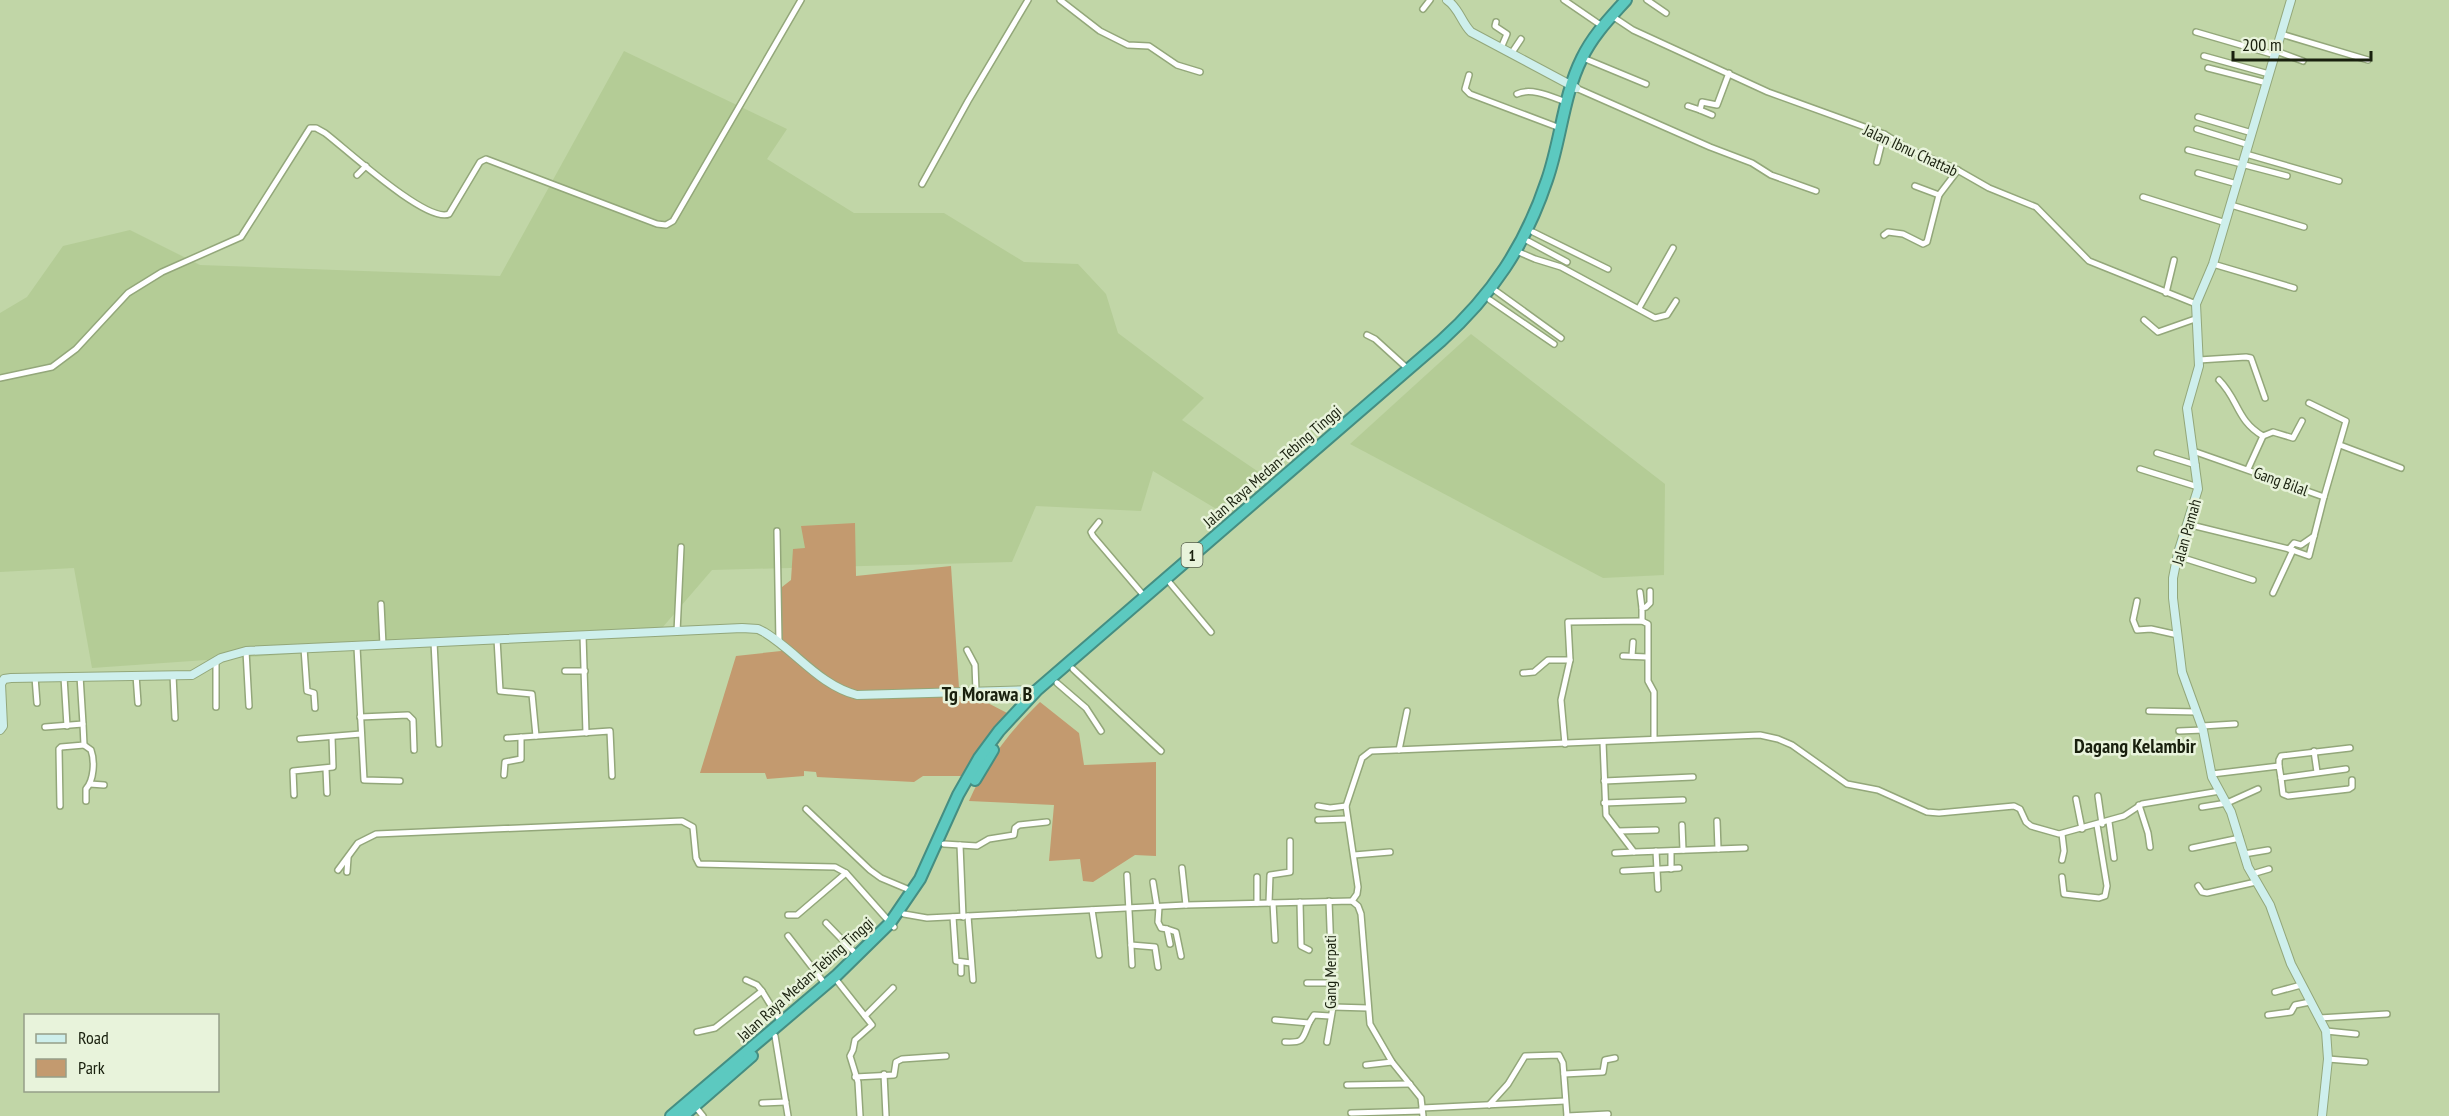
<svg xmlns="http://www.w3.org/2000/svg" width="2449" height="1116" viewBox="0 0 2449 1116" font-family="'PT Sans Narrow',sans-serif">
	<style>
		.built { fill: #b4cc96 }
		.green { fill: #c39a6f }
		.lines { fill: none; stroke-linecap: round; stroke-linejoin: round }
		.street-casing { stroke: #93a77a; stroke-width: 8 }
		.secondary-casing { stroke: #93a77a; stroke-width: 10 }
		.highway-casing { stroke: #458e82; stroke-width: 14 }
		.street { stroke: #fff; stroke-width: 5 }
		.secondary { stroke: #ceefec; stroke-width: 8 }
		.highway { stroke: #5cc9c0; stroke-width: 10 }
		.labels { text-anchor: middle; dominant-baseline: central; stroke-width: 5; stroke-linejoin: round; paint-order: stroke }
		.shield { fill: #e8f3db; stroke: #575f4c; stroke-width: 1.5 }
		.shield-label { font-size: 15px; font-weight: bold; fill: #19200e }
		.street-label { font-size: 16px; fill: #19200e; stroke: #e8f3db }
		.quarter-label { font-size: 20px; font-weight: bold; fill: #19200e; stroke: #e8f3db }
	</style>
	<rect width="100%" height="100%" fill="#c1d6a7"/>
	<!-- built -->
	<g class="built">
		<path d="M624 51 787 129 767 159 854 213H944L1024 262 1078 264 1106 294 1118 333 1204 398 1182 420 1269 479 1228 516 1153 471 1141 511 1036 506 1012 562 712 570 662 628 92 668 74 568 0 572V313L27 297 63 246 130 230 200 265 500 276Z"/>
		<path d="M1471 334 1665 484 1664 575 1603 578 1350 444Z"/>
	</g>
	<!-- green -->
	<g class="green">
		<path d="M855 523 856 576 951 566 959 688 1009 714 962 776H923L914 782 817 777 816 772 804 771V776L767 779 765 773H700L736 656 781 651 782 587 791 580 793 549 805 548 801 526Z"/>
		<path d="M1040 702 1079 733 1084 765 1156 762V856L1135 855 1093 882 1083 881 1080 859 1049 861 1054 805 969 801C986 762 1010 731 1040 702Z"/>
	</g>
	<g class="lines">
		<!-- street casing -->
		<g class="street-casing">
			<g id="street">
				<path d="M1060 0 1100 31 1128 45 1149 46 1177 65 1200 72"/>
				<path d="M1564 0 1602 26"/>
				<path d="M1647 0 1666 13"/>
				<path d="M1423 9 1430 0"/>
				<path d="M1612 16 1633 30 1768 92 1884 134 1910 150 1954 168 1989 188 2036 207 2089 261 2196 304"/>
				<path d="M1496 22 1495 26 1507 34 1501 48"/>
				<path d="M2196 32 2275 55"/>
				<path d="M2281 34 2368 60"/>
				<path d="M2276 51 2303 61"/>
				<path d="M1511 54 1521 39"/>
				<path d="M2204 56 2269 74"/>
				<path d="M1588 60 1646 84"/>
				<path d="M2208 68 2267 83"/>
				<path d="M1469 75 1465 89 1470 94 1560 128"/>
				<path d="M1576 88 1710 147 1752 163 1771 175 1816 191"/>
				<path d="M1517 94C1531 87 1552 97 1566 102"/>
				<path d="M1688 106 1700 110 1702 102 1717 105 1729 73"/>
				<path d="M1700 110 1712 115"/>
				<path d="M2198 117 2252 133"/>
				<path d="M2197 129 2249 145"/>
				<path d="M2188 150 2287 176"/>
				<path d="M2246 154 2339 181"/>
				<path d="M1877 162 1884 134"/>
				<path d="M2198 173 2237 184"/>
				<path d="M357 175 366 166"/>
				<path d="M922 184 968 101 1028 0"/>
				<path d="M1915 186 1939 195 1958 170"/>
				<path d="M2143 197 2226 223"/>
				<path d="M2231 205 2304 227"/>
				<path d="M1533 232 1608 269"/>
				<path d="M1884 235 1888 232 1903 234 1923 244 1927 242 1939 195"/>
				<path d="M1528 241 1567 262"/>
				<path d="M1521 253 1535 259 1561 267 1655 318 1667 315 1676 301"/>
				<path d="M2213 264 2294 288"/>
				<path d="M1496 291 1561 338"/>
				<path d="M2166 293 2174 260"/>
				<path d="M1490 300 1554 344"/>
				<path d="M1639 308 1673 248"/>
				<path d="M2144 320 2158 332 2195 319"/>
				<path d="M1367 335 1375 339 1408 369"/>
				<path d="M2199 360 2246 357 2251 358 2265 398"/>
				<path d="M0 378 52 367 76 349 128 293 162 272 241 237 310 128H316L325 133C345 148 427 224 449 214L480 162 486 159 657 224 666 225 673 221 801 0"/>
				<path d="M2219 380C2239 400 2236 420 2263 436L2248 469"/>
				<path d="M2263 436 2273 432 2293 438 2302 421"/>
				<path d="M2340 445 2401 468"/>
				<path d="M2193 451 2324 497 2346 421 2309 403"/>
				<path d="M2157 453 2196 465"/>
				<path d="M2140 469 2198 487"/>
				<path d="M1099 522 1091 532 1093 536 1145 597"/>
				<path d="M2187 524 2289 549 2309 556 2324 497"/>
				<path d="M777 531 779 642"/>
				<path d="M2289 549 2294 543 2301 545 2314 536"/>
				<path d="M2177 556 2253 580"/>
				<path d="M1170 583 1211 632"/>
				<path d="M1640 592 1642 608"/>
				<path d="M2273 593 2293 550"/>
				<path d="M2137 601 2133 620 2137 630 2151 629 2178 635"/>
				<path d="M381 604 383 645"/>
				<path d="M1642 621V608L1646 607 1650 603V591"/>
				<path d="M677 632 681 547"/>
				<path d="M583 635 586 733"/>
				<path d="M497 639 500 691 532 694 536 736"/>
				<path d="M434 642 439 744"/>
				<path d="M357 647 364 780 400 781"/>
				<path d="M304 648 307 691 314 693 315 708"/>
				<path d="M967 650 975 665 976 691"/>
				<path d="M246 651 249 706"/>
				<path d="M1623 656 1647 657"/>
				<path d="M1632 656 1633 642"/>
				<path d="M216 662V707"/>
				<path d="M1073 669 1161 751"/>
				<path d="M565 671H585"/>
				<path d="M1523 673 1534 672 1548 660H1570"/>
				<path d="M136 675 138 703"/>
				<path d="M173 675 175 718"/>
				<path d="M35 677 37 703"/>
				<path d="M64 677 67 726"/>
				<path d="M1057 683 1086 708 1101 731"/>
				<path d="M2149 711 2197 712"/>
				<path d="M360 717 408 715 413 720 414 750"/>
				<path d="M2202 726 2235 724"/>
				<path d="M45 727 83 724 80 676"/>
				<path d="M2179 731 2203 730"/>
				<path d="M507 738 610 731 612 776"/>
				<path d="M300 739 361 734"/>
				<path d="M1603 742 1606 815 1634 852 1745 848"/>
				<path d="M1565 744 1561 700 1570 660 1568 622 1642 621 1648 624V681L1654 692V739"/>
				<path d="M84 745 91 750C95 761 94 780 86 789V801"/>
				<path d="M1399 750 1407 711"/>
				<path d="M2314 751 2317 772"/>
				<path d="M2279 766V760L2281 756 2350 748"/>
				<path d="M326 769 327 793"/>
				<path d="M2212 774 2279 766 2281 778 2346 769"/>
				<path d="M504 775 505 762 521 759V737"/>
				<path d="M2281 778 2283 794 2288 796 2349 789 2352 787V780"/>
				<path d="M1604 781 1693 777"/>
				<path d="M90 784 104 785"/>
				<path d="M294 795 293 771 333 767 332 737"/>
				<path d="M2098 796 2102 824"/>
				<path d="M2076 799 2082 829"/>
				<path d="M1604 803 1683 800"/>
				<path d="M2139 805 2148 833 2150 847"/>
				<path d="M60 806 59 749 61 747 84 745 83 724"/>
				<path d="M1318 806 1330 808 1346 806"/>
				<path d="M2202 807 2227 803 2258 789"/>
				<path d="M806 809 870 870 881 878 912 891"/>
				<path d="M1318 820 1347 819"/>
				<path d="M1717 821 1718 849"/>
				<path d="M2109 822 2114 858"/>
				<path d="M1682 825 1683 850"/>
				<path d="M1619 831 1656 830"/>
				<path d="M944 844 977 846 989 839 1014 835 1015 828 1019 825 1047 822"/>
				<path d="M960 845 963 917"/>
				<path d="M2192 848 2240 838"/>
				<path d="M1656 851 1658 889"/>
				<path d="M1671 851V869"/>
				<path d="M1615 853 1634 852"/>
				<path d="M2244 854 2268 850"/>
				<path d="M1354 855 1390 852"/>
				<path d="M2062 860 2064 851 2062 834"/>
				<path d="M1182 868 1186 905"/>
				<path d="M338 870 358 843 376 834 682 821 693 827 696 858 699 864 835 867 846 873 894 927"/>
				<path d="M1623 871 1679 868"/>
				<path d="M347 872 348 858"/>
				<path d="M2252 874 2269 869"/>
				<path d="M1127 875 1132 965"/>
				<path d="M1257 877V903"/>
				<path d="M2062 877 2064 894 2099 898 2105 896 2107 886 2097 825"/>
				<path d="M1153 882 1157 907"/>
				<path d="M2198 886 2202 892 2207 893 2256 882"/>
				<path d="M1352 901 1357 894 1358 887 1346 806 1362 758 1371 751 1760 735 1778 739 1792 745 1847 784 1878 790 1927 812 1939 813 2014 806 2020 809 2026 822 2031 826 2059 834 2124 816 2142 804 2220 791"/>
				<path d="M1300 902 1301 946 1309 950"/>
				<path d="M1269 903 1270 875 1290 872V841"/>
				<path d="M1273 903 1275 940"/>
				<path d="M1159 907 1158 922 1161 928 1167 929 1170 944"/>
				<path d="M1092 910 1099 955"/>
				<path d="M904 914 927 918 1186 905 1352 901 1358 906 1361 914 1370 1024 1392 1062 1421 1098 1423 1116"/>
				<path d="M788 915H797L846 873"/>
				<path d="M968 916 973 980"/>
				<path d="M953 917 956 961 971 963"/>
				<path d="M826 923 858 956"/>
				<path d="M1167 929 1176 932 1181 956"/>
				<path d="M788 936 825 984"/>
				<path d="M1131 945 1155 947 1158 967"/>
				<path d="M961 963V973"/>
				<path d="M746 980 757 985 762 991"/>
				<path d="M838 982 872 1025 855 1040 853 1050 850 1056 858 1082 860 1116"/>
				<path d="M1307 983H1332"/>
				<path d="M2275 992 2301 985"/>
				<path d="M1333 1007 1368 1008"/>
				<path d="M2268 1015 2291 1012 2295 1005 2310 1002"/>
				<path d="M865 1016 893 988"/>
				<path d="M2319 1018 2387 1014"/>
				<path d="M1275 1020 1309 1023 1314 1015 1330 1016"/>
				<path d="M2326 1031 2356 1034"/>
				<path d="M697 1032 715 1028 762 991 781 1022"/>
				<path d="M775 1036 788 1116"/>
				<path d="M1285 1042C1304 1043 1302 1040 1309 1023"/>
				<path d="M1327 1042 1333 1007 1329 901"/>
				<path d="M2328 1059 2365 1062"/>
				<path d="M1366 1065 1392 1062"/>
				<path d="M884 1074 886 1116"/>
				<path d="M1564 1074 1603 1072 1605 1060 1615 1058"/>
				<path d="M855 1077 894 1075 896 1062 902 1059 946 1056"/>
				<path d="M1347 1085 1410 1084"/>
				<path d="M762 1103 786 1102"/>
				<path d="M1489 1105 1508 1084 1525 1056 1559 1055 1563 1063 1567 1116"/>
				<path d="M695 1106 703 1116"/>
				<path d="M1422 1108 1565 1101"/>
				<path d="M1351 1113 1422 1111"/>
				<path d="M1567 1116 1608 1114"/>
			</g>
		</g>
		<!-- secondary casing -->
		<g class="secondary-casing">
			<g id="secondary">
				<path d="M1447 0C1459 8 1461 22 1471 32L1576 88"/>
				<path d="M2291 0 2213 264 2196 304 2199 366 2187 408 2198 489 2178 553 2173 578V598L2182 672 2203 730 2212 777 2231 812 2248 867 2270 905 2291 964 2326 1031 2328 1059 2322 1116"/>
				<path d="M0 730 3 726 1 684 4 679 11 678 192 675 221 658 246 651 742 628 758 629 764 632C797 652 819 685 857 695L1037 690"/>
			</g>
		</g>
		<!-- highway casing -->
		<g class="highway-casing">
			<g id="highway">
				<path d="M975 780 993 750"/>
				<path d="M671 1116 837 975 890 923 920 879 958 795 979 758 999 731 1037 690 1441 341C1492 295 1525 246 1547 180 1561 140 1563 96 1582 58 1593 35 1610 18 1626 0"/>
				<path d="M683 1116 752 1056"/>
			</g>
		</g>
		<!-- street -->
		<use href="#street" class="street"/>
		<!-- secondary -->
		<use href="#secondary" class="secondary"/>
		<!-- highway -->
		<use href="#highway" class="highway"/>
	</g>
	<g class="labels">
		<!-- shield labels -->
		<rect class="shield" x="1181.5" y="543" width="21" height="24" rx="4.5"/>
		<g class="shield-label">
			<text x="1192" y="555">1</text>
		</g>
		<!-- street labels -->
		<g class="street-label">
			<text transform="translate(1911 150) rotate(25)">Jalan Ibnu Chattab</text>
			<text transform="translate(1272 466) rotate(-41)">Jalan Raya Medan-Tebing Tinggi</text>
			<text transform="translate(2281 481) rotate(20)">Gang Bilal</text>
			<text transform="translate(2186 532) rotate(-74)">Jalan Pamah</text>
			<text transform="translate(1330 972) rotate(-90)">Gang Merpati</text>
			<text transform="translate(805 979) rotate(-42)">Jalan Raya Medan-Tebing Tinggi</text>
		</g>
		<!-- quarter labels -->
		<g class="quarter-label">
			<text x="987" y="694">Tg Morawa B</text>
			<text x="2135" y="746">Dagang Kelambir</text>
		</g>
	</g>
	<!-- legend -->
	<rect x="24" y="1014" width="195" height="78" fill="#e8f3db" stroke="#959f89" stroke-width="1.5"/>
	<rect x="36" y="1034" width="30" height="9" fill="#ceefec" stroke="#959f89" stroke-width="1.5"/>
	<text x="78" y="1044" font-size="18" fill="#19200e">Road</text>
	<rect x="36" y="1059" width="30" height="18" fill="#c39a6f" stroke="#959f89" stroke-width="1.5"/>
	<text x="78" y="1074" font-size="18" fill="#19200e">Park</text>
	<!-- scale -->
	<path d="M2233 51v9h138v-9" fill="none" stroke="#19200e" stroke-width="3"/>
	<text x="2242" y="51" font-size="18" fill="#19200e" stroke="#e8f3db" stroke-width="4.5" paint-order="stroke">200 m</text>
</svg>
